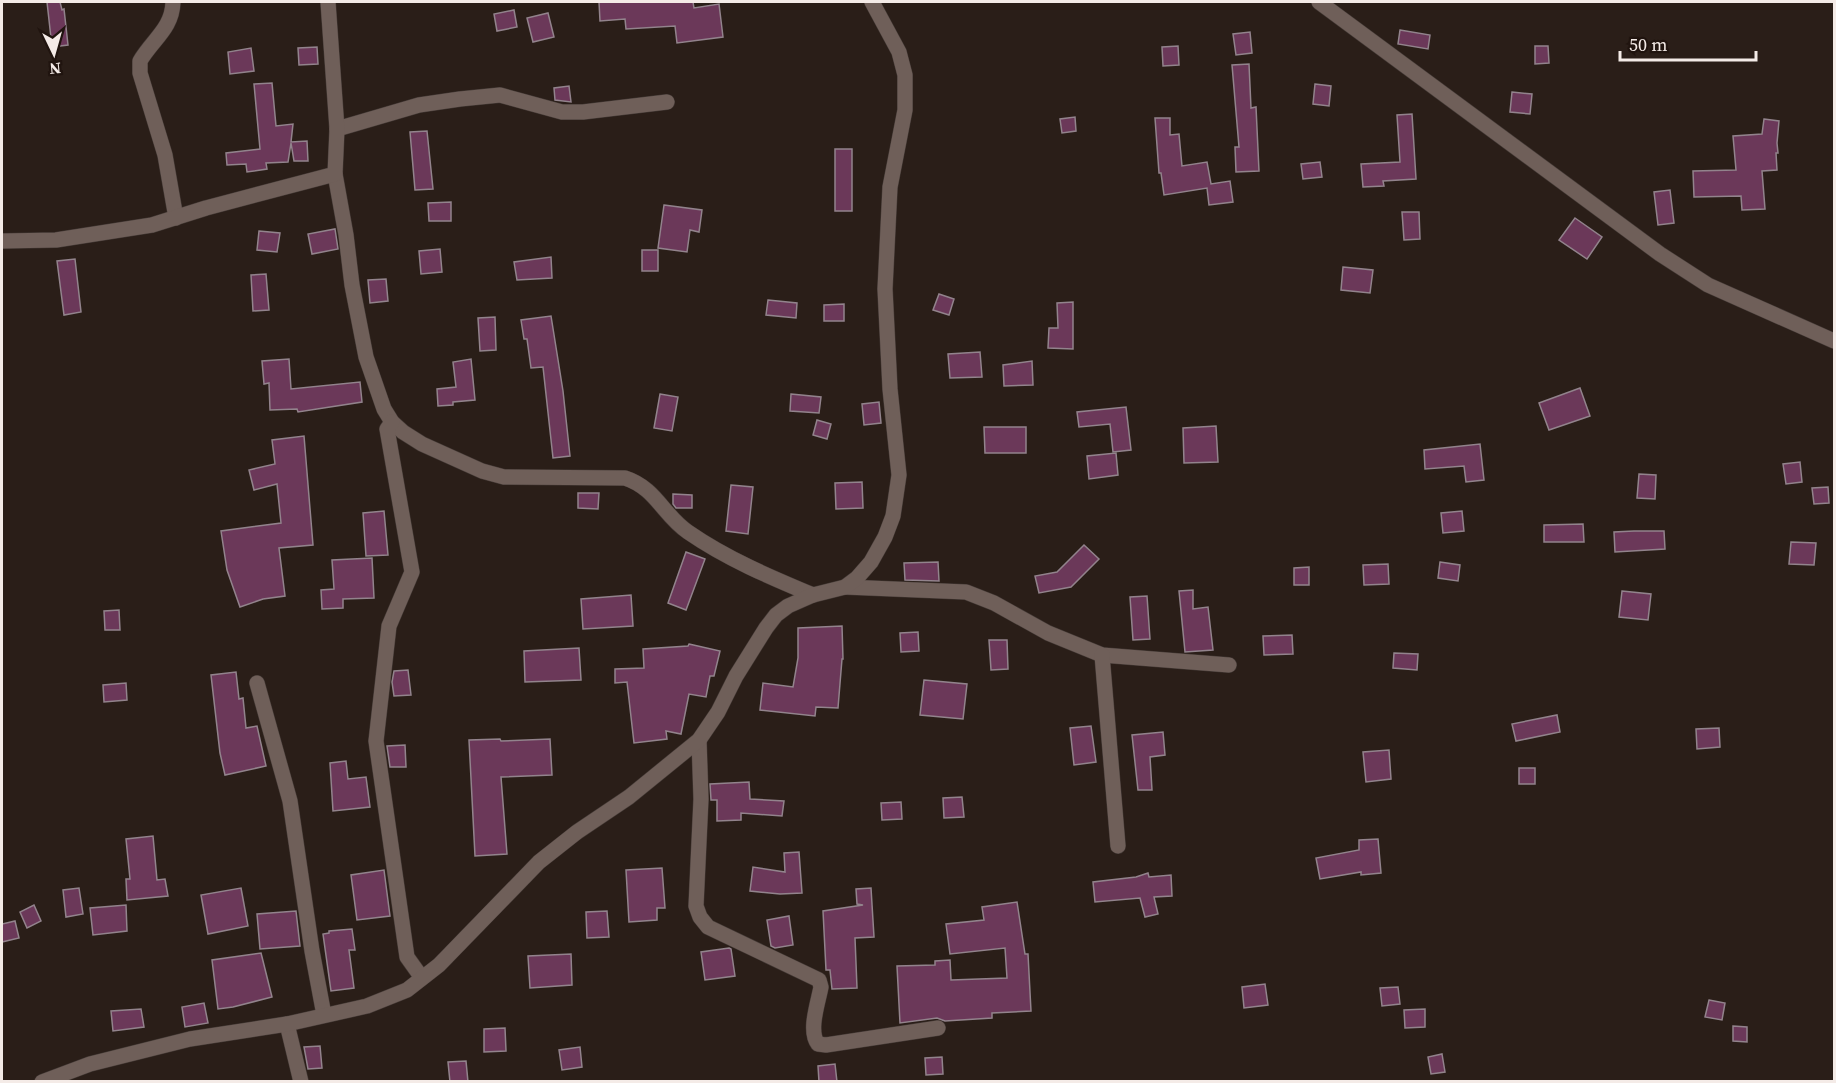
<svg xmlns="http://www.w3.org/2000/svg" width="1836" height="1083" viewBox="0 0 1836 1083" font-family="'Source Serif 4',serif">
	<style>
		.building { fill: #6b3859; stroke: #92838c; stroke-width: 1.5 }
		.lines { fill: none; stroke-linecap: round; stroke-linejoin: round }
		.street-casing { stroke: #443a36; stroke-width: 16 }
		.street { stroke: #6f5f59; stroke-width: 15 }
	</style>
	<rect width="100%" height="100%" fill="#2a1e18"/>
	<!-- building -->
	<g class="building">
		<path d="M47 2H60L62 10 64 9 68 45 52 47Z"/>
		<path d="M599 2H693L694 8 719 4 723 37 677 43 675 26 626 29 625 19 600 21Z"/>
		<path d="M514 10 517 27 497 31 494 14Z"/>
		<path d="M548 13 554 37 533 42 527 18Z"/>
		<path d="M1400 30 1430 35 1428 49 1398 44Z"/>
		<path d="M1250 32 1252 53 1236 55 1233 34Z"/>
		<path d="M1178 46 1179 65 1163 66 1162 47Z"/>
		<path d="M1535 46H1548L1549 63 1535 64Z"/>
		<path d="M317 47 318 64 299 65 298 48Z"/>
		<path d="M251 48 254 71 230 74 228 52Z"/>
		<path d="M1249 64 1251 108 1256 107 1259 171 1236 172 1235 147H1239L1232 65Z"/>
		<path d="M272 83 276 126 293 124 291 142 307 141 308 161H294L291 143 288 162 266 163 267 169 247 172 246 164 227 165 226 153 260 149 254 84Z"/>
		<path d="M1315 84 1331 86 1329 106 1313 104Z"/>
		<path d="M569 86 571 102 555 100 554 88Z"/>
		<path d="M1512 92 1532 94 1530 114 1510 112Z"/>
		<path d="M1412 114 1416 179 1383 181 1384 186 1363 187 1361 164 1400 162 1397 115Z"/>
		<path d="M1075 117 1076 131 1062 133 1060 119Z"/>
		<path d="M1155 118H1170V135L1179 134 1182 166 1207 162 1211 184 1230 181 1233 202 1209 205 1207 188 1164 195 1161 173H1159Z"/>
		<path d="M1764 119 1779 121 1777 143 1778 153H1776L1777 170 1762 171 1765 209 1742 210 1741 196 1694 197 1693 171 1736 170 1733 136 1762 134Z"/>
		<path d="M427 131 433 189 415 190 410 132Z"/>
		<rect x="835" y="149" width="17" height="62"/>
		<path d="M1320 162 1322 177 1303 179 1301 164Z"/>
		<path d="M1670 190 1674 223 1658 225 1654 192Z"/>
		<path d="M451 202V221H429L428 203Z"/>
		<path d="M664 205 702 210 699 232 690 230 687 252 658 248Z"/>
		<path d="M1402 212H1419L1420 239 1404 240Z"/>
		<path d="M1575 218 1602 237 1587 259 1559 240Z"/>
		<path d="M335 229 338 249 312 254 308 234Z"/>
		<path d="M259 231 280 233 277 252 257 250Z"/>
		<path d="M440 249 442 272 421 274 419 251Z"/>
		<rect x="642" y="250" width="16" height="21"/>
		<path d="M551 257 552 278 517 280 514 262Z"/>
		<path d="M75 259 81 312 64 315 57 261Z"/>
		<path d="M1343 267 1373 270 1370 293 1341 290Z"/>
		<path d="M266 274 269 310 253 311 251 275Z"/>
		<path d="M386 279 388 301 370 303 368 280Z"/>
		<path d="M939 294 954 299 949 315 933 310Z"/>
		<path d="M768 300 797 303 796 318 766 315Z"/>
		<path d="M1073 302V349L1048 348 1049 328H1058L1057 303Z"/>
		<path d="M844 304V321H824V305Z"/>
		<path d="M551 316 563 391 570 456 553 458 543 367 531 368 527 339H524L521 320Z"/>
		<path d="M495 317 496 350 480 351 478 318Z"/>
		<path d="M980 352 982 377 950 378 948 354Z"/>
		<path d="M289 359 291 389 360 382 362 402 298 412 297 409 270 410 269 383 264 384 262 361Z"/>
		<path d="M471 359 475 400 453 402V405L438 406 437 389 456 387 453 362Z"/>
		<path d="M1032 361 1033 385 1004 386 1003 365Z"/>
		<path d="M1580 388 1590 416 1549 430 1539 403Z"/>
		<path d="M660 394 678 397 672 431 654 428Z"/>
		<path d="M791 394 821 397 819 413 790 411Z"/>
		<path d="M879 402 881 423 864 425 862 404Z"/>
		<path d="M1126 407 1131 450 1113 452 1110 424 1079 427 1077 412Z"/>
		<path d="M817 420 831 424 827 439 813 435Z"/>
		<path d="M1216 426 1218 462 1184 463 1183 428Z"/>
		<path d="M984 427H1026V453H985Z"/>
		<path d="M304 436 313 545 279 548 285 596 263 599 240 607 227 570 221 531 281 523 277 484 254 490 249 470 275 464 272 440Z"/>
		<path d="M1480 444 1484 480 1466 482 1464 466 1425 469 1424 450Z"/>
		<path d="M1116 453 1118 475 1089 479 1087 456Z"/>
		<path d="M1800 462 1802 482 1786 484 1783 464Z"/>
		<path d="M1639 474 1656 475 1655 499 1637 498Z"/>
		<path d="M862 482 863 508 836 509 835 483Z"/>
		<path d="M731 485 753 487 748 534 726 531Z"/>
		<path d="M1828 487 1829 503 1814 504 1812 488Z"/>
		<path d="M578 493H599L598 509 578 508Z"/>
		<path d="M673 494 692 495V508H676L673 504Z"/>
		<path d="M384 511 388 555 366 556 363 513Z"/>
		<path d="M1462 511 1464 531 1443 533 1441 513Z"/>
		<path d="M1583 524 1584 542H1544V525Z"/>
		<path d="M1634 531H1664L1665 549 1615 552 1614 532Z"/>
		<path d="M1791 542 1816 543 1814 565 1789 564Z"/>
		<path d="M1084 545 1099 559 1071 587 1039 593 1035 576 1057 572Z"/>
		<path d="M686 552 705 559 686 610 668 603Z"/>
		<path d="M372 558 374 598 343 599V608L322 609 321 590 334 589 332 560Z"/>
		<path d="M938 562 939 581 905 580 904 563Z"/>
		<path d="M1440 562 1460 565 1458 581 1438 578Z"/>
		<path d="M1388 564 1389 584 1364 585 1363 565Z"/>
		<path d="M1309 567V585H1294V568Z"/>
		<path d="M1193 590V609L1208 607 1213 650 1185 652 1179 591Z"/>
		<path d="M1622 591 1651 594 1648 620 1619 617Z"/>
		<path d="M631 595 633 626 583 629 581 599Z"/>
		<path d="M1147 596 1150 639 1133 640 1130 597Z"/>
		<path d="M119 610 120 630H105L104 611Z"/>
		<path d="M842 626 843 659H842L838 708 816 707 815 716 760 710 763 683 793 687 798 658V628Z"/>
		<path d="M918 632 919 651 901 652 900 633Z"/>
		<path d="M1292 635 1293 654 1264 655 1263 636Z"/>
		<path d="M989 640H1007L1008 669 991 670Z"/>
		<path d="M689 644 720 651 714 676H710L706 697 689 694 681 734 666 731 667 739 634 743 627 682 615 683V669L644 668 643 649 688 646Z"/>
		<path d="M579 648 581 680 525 682 524 651Z"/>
		<path d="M1394 653 1418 654 1417 670 1393 668Z"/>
		<path d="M408 670 411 695 394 696 392 682 394 671Z"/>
		<path d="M236 672 239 699 243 698 246 728 257 726 266 766 225 775 220 753 211 675Z"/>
		<path d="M924 680 967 684 963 719 920 715Z"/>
		<path d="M126 683 127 700 104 702 103 685Z"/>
		<path d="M1557 715 1560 732 1516 741 1512 724Z"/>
		<path d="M1091 726 1096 762 1074 765 1070 728Z"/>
		<path d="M1719 728 1720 747 1697 749 1696 729Z"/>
		<path d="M1163 732 1165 755 1150 757 1152 790H1138L1132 735Z"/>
		<path d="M500 739 501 741 550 739 552 775 501 777 507 854 475 856 469 740Z"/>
		<path d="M405 745 406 767H390L387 746Z"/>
		<path d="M1389 750 1391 779 1366 782 1363 752Z"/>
		<path d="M346 761 348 779 366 777 370 807 333 811 330 763Z"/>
		<rect x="1519" y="768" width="16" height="16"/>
		<path d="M749 782 750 799 784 801 782 816 741 813V820L717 821V800H711L710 784Z"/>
		<path d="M962 797 964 817 944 818 943 798Z"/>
		<path d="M901 802 902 819 882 820 881 803Z"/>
		<path d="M153 836 157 880 165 879 168 896 127 900 126 879H130L126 839Z"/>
		<path d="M1378 839 1381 873 1361 875V872L1320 879 1316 858 1359 850V840Z"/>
		<path d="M799 852 802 893 780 894 750 891 753 867 785 872 784 853Z"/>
		<path d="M662 868 665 908H657V920L629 922 626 870Z"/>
		<path d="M384 870 390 916 357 920 351 875Z"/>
		<path d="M1148 873 1149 877 1171 875 1172 896 1154 897 1158 914 1145 917 1140 898 1095 902 1093 882 1136 877Z"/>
		<path d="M79 888 83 914 66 917 63 890Z"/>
		<path d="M241 888 248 926 208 934 201 895Z"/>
		<path d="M871 888 874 937 855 938 857 988 832 989 830 970H826L823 911 863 905 857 904 856 889Z"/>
		<path d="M1017 902 1025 954H1028L1031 1011 992 1013V1018L945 1021 937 1018 900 1023 897 966 935 965V961L950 960 951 980 1007 978 1005 948 950 954 946 924 984 920 982 907Z"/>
		<path d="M34 905 41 921 27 928 20 912Z"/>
		<path d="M126 905 127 931 93 935 90 908Z"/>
		<path d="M296 911 300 946 260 949 257 914Z"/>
		<path d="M607 911 609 937 587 938 586 912Z"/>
		<path d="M789 916 793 945 775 948 771 946 767 920Z"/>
		<path d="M15 921 19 938 2 942V924Z"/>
		<path d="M352 929 355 950H349L354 988 331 991 323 934 329 933V931Z"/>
		<path d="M729 948 731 949 735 976 705 980 701 952Z"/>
		<path d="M261 953 272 997 233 1007 218 1009 212 960Z"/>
		<path d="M571 954 572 985 530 988 528 956Z"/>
		<path d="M1265 984 1268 1005 1244 1008 1242 987Z"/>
		<path d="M1398 987 1400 1004 1382 1006 1380 988Z"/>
		<path d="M1709 1000 1725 1003 1722 1020 1705 1017Z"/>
		<path d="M204 1003 208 1023 185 1027 182 1007Z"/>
		<path d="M141 1009 144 1027 113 1031 111 1011Z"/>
		<path d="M1425 1009V1027L1405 1028 1404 1010Z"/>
		<path d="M1733 1026 1747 1027V1042L1733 1041Z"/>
		<path d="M505 1028 506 1051 484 1052V1029Z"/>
		<path d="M320 1046 322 1068 308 1069 304 1047Z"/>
		<path d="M580 1047 582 1067 562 1070 559 1050Z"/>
		<path d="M1442 1054 1445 1072 1431 1074 1428 1057Z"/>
		<path d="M942 1057 943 1074 926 1075 925 1058Z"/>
		<path d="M466 1061 468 1082H450L448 1062Z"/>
		<path d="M835 1064 837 1082H819L818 1066Z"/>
	</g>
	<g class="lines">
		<!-- street casing -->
		<g class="street-casing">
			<g id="street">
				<path d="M173 2C172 29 153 39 140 61V73L165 155 176 218"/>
				<path d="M1319 2 1660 254 1708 285 1834 341"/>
				<path d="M337 129 419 105 460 99 500 95 562 112H583L667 102"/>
				<path d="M335 174 346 235 352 285 366 357 384 409 392 422 403 432 422 444 482 471 504 477 625 478C656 488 663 515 688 532 727 559 770 577 813 595"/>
				<path d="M2 241 56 240 152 225 206 208 335 174 337 129 328 2"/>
				<path d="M392 422 387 429 412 572 389 626 376 741 407 957 422 978"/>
				<path d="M845 587 966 592 994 603 1048 633 1102 655 1229 665"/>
				<path d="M1102 655 1118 846"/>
				<path d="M257 683 290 801 312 951 324 1015"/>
				<path d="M699 740 701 799 696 906 700 917 708 927 819 980 821 987C818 1003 808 1031 818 1044L826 1045 938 1028"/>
				<path d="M287 1024 301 1082"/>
				<path d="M42 1082 90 1064 190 1039 287 1024 367 1006 407 990 439 965 539 862 577 832 629 797 699 740 718 712 736 676 766 628 776 615 788 606 813 595 845 587 857 578 871 562 885 537 893 516 899 475 890 389 885 289 890 187 905 110V75L899 52 872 2"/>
			</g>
		</g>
		<!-- street -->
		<use href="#street" class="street"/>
	</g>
	<!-- border -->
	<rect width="1836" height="1083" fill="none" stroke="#f4ebe7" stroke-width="6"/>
	<!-- north arrow -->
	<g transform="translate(54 54) rotate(175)" stroke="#20140f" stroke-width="4.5" paint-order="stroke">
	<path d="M0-4.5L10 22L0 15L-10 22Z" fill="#f4ebe7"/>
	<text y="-9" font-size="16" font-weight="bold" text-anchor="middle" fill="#f4ebe7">N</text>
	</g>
	<!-- scale -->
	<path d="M1620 51v9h136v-9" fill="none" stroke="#f4ebe7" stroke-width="3"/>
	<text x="1629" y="51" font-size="18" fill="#f4ebe7" stroke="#20140f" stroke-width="4.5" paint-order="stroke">50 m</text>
</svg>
